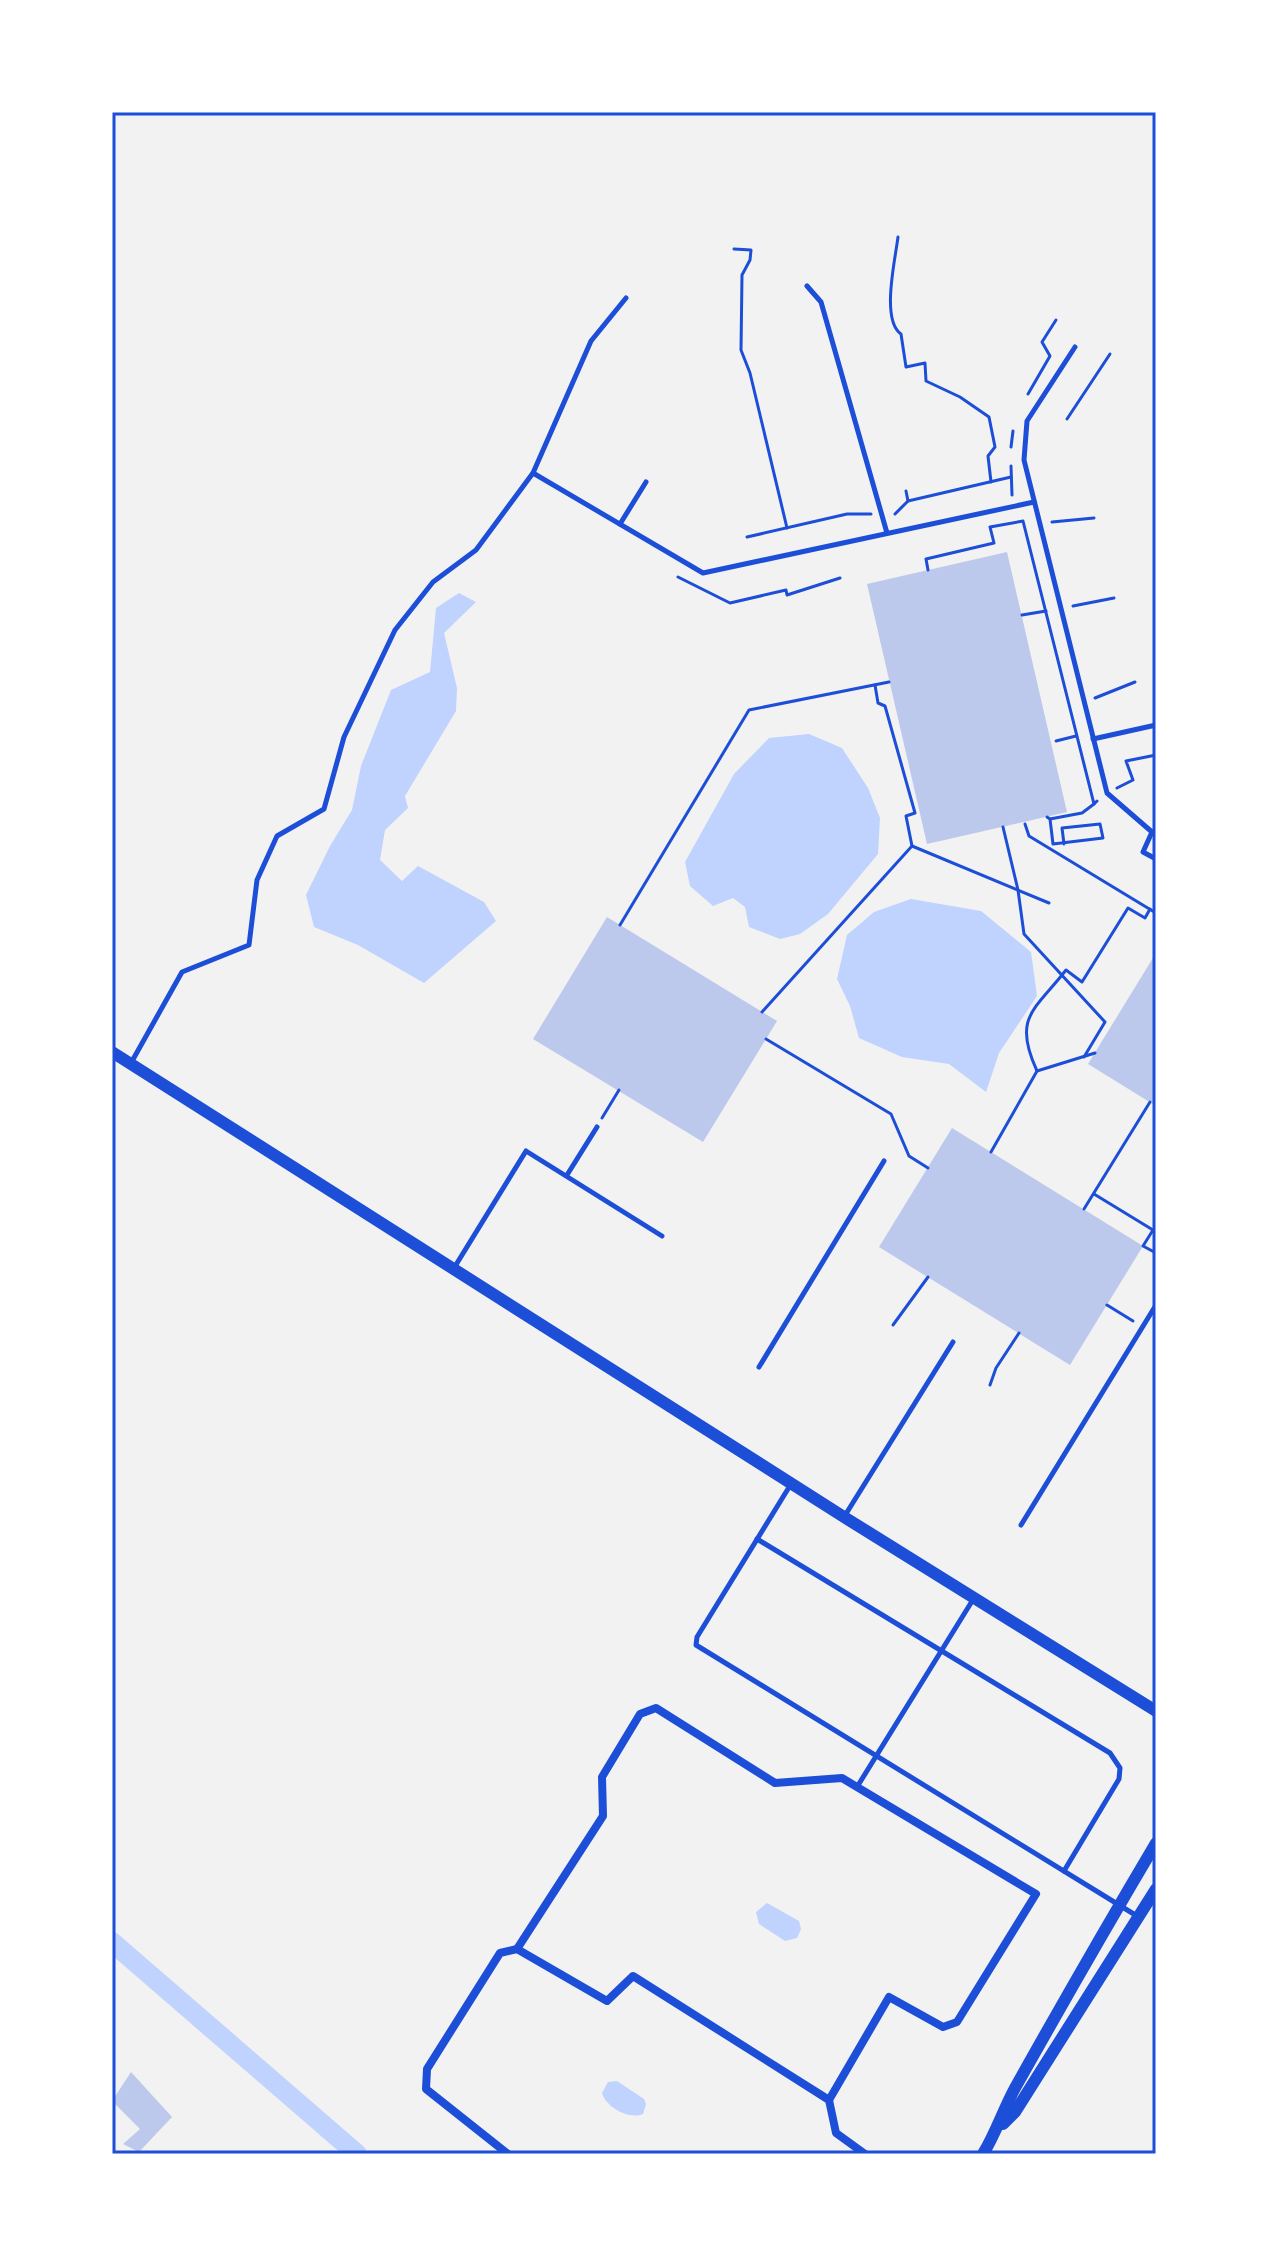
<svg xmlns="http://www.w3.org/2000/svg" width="1268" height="2266" viewBox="0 0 1268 2266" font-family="'PT Sans Narrow',sans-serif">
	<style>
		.water { fill: #bfd3fe }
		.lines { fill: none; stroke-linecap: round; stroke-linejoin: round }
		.canal { stroke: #bfd3fe; stroke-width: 20 }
		.building { fill: #bdc9ec }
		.path { stroke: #1d4ed8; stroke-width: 3 }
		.service { stroke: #1d4ed8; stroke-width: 5 }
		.minor { stroke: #1d4ed8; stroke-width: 8 }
		.tertiary { stroke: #1d4ed8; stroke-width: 12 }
		.neatline { fill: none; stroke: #1d4ed8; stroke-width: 3 }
	</style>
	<rect width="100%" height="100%" fill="#f2f2f2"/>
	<!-- water -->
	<g class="water">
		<path d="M459 593 476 602 444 633 457 688 456 711 405 796 408 808 385 830 380 860 402 881 418 866 484 902 496 921 424 983 358 945 314 927 306 895 330 846 352 810 361 766 391 690 430 672 436 608Z"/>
		<path d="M809 734 842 748 868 788 880 818 878 854 828 914 800 934 780 939 749 927 745 907 733 898 713 906 690 886 685 862 734 774 769 738Z"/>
		<path d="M911 899 981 911 1031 952 1037 996 999 1053 986 1092 949 1064 902 1057 859 1038 850 1006 837 979 847 935 874 912Z"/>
		<path d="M767 1903 799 1921 801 1929 797 1938 785 1941 759 1924 756 1912Z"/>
		<path d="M617 2081 644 2099 646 2104 643 2114C628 2120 606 2107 602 2093L608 2082Z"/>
	</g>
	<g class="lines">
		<!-- canal -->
		<path class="canal" d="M112 1942 357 2154"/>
	</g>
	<!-- building -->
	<g class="building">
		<path d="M1007 552 1067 812 927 844 867 584Z"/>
		<path d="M607 917 777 1021 703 1142 533 1039Z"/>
		<path d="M1156 953V1106L1088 1064Z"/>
		<path d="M952 1128 1143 1246 1070 1365 879 1247Z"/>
		<path d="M131 2072 172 2117 139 2152 123 2144 140 2129 112 2101Z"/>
	</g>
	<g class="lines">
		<!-- path -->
		<g class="path">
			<path d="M898 237C895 261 881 320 901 334L906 367 925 363 926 381 960 397 989 417 995 447 988 456 991 482"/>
			<path d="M734 249 751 250 750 260 742 275 741 350 750 373 787 528"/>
			<path d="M1028 394 1050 356 1042 342 1056 320"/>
			<path d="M1067 419 1110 354"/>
			<path d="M1011 447 1013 431"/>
			<path d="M1011 466 1012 495"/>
			<path d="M906 491 908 501"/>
			<path d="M895 514 908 501 1011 477"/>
			<path d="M1052 522 1094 518"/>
			<path d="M747 537 847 514H871"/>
			<path d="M928 570 926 559 994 543 990 527 1023 521 1094 804 1097 801"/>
			<path d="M678 577 730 603 786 590 787 595 840 578"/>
			<path d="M1073 606 1114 598"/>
			<path d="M1022 615 1046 611"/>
			<path d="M875 685 878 703 885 706 915 813 906 816 912 846"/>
			<path d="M1095 698 1135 682"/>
			<path d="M1056 741 1076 736"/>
			<path d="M1156 741V748"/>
			<path d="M1117 788 1133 780 1126 761 1156 755"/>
			<path d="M1047 817 1050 819 1053 844 1103 838 1100 824 1062 828 1064 844"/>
			<path d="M1050 819 1082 813 1094 804"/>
			<path d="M1025 824 1029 836 1156 913"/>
			<path d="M1003 827 1018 890 1024 934 1105 1022 1084 1057"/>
			<path d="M912 846 1049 903"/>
			<path d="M620 925 749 710 889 682"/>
			<path d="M762 1012 912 846"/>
			<path d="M766 1039 891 1114 909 1156 928 1168"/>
			<path d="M1037 1071C1012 1017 1035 1010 1066 970L1082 982 1128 908 1145 918 1150 909"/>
			<path d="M602 1118 619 1090"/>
			<path d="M991 1152 1037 1071 1095 1053"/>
			<path d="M1094 1194 1153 1230 1143 1246 1156 1253"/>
			<path d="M1084 1209 1150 1102"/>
			<path d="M1107 1305 1133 1321"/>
			<path d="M893 1325 928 1277"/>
			<path d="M990 1385 996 1368 1019 1333"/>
		</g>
		<!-- service -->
		<g class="service">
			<path d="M807 286 821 302 887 533"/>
			<path d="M1075 347 1027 421 1024 460 1107 793 1152 832 1143 852 1156 859"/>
			<path d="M533 473 703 573 1034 502"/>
			<path d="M620 524 646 482"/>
			<path d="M1093 739 1156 725"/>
			<path d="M131 1063 182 972 249 945 257 880 277 836 324 809 344 737 395 630 433 582 476 550 533 473 591 341 626 298"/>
			<path d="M567 1175 597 1127"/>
			<path d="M454 1268 526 1151 662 1236"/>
			<path d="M759 1367 884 1161"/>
			<path d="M791 1484 697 1637 696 1645 1137 1916"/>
			<path d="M844 1517 953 1342"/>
			<path d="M1021 1525 1156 1305"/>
			<path d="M757 1539 1110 1753 1120 1768 1119 1779 1064 1871"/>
			<path d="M857 1787 974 1598"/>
		</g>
		<!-- minor -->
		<g class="minor">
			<path d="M517 1949 607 2001 633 1976 829 2100 836 2133 865 2154"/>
			<path d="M508 2154 426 2089 427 2069 500 1953 517 1949 603 1816 602 1777 640 1714 656 1708 775 1783 842 1778 1036 1894 957 2022 943 2027 889 1997 829 2100"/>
		</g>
		<!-- tertiary -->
		<g class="tertiary">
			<path d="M112 1052 844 1517 1156 1711"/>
			<path d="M1003 2124 1015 2112 1156 1889"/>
			<path d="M983 2154C996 2133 1003 2110 1015 2088 1061 2006 1108 1924 1156 1843"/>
		</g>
	</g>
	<!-- border -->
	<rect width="1268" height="2266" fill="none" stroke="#ffffff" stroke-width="228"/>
	<rect x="114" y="114" width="1040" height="2038" class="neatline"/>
</svg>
